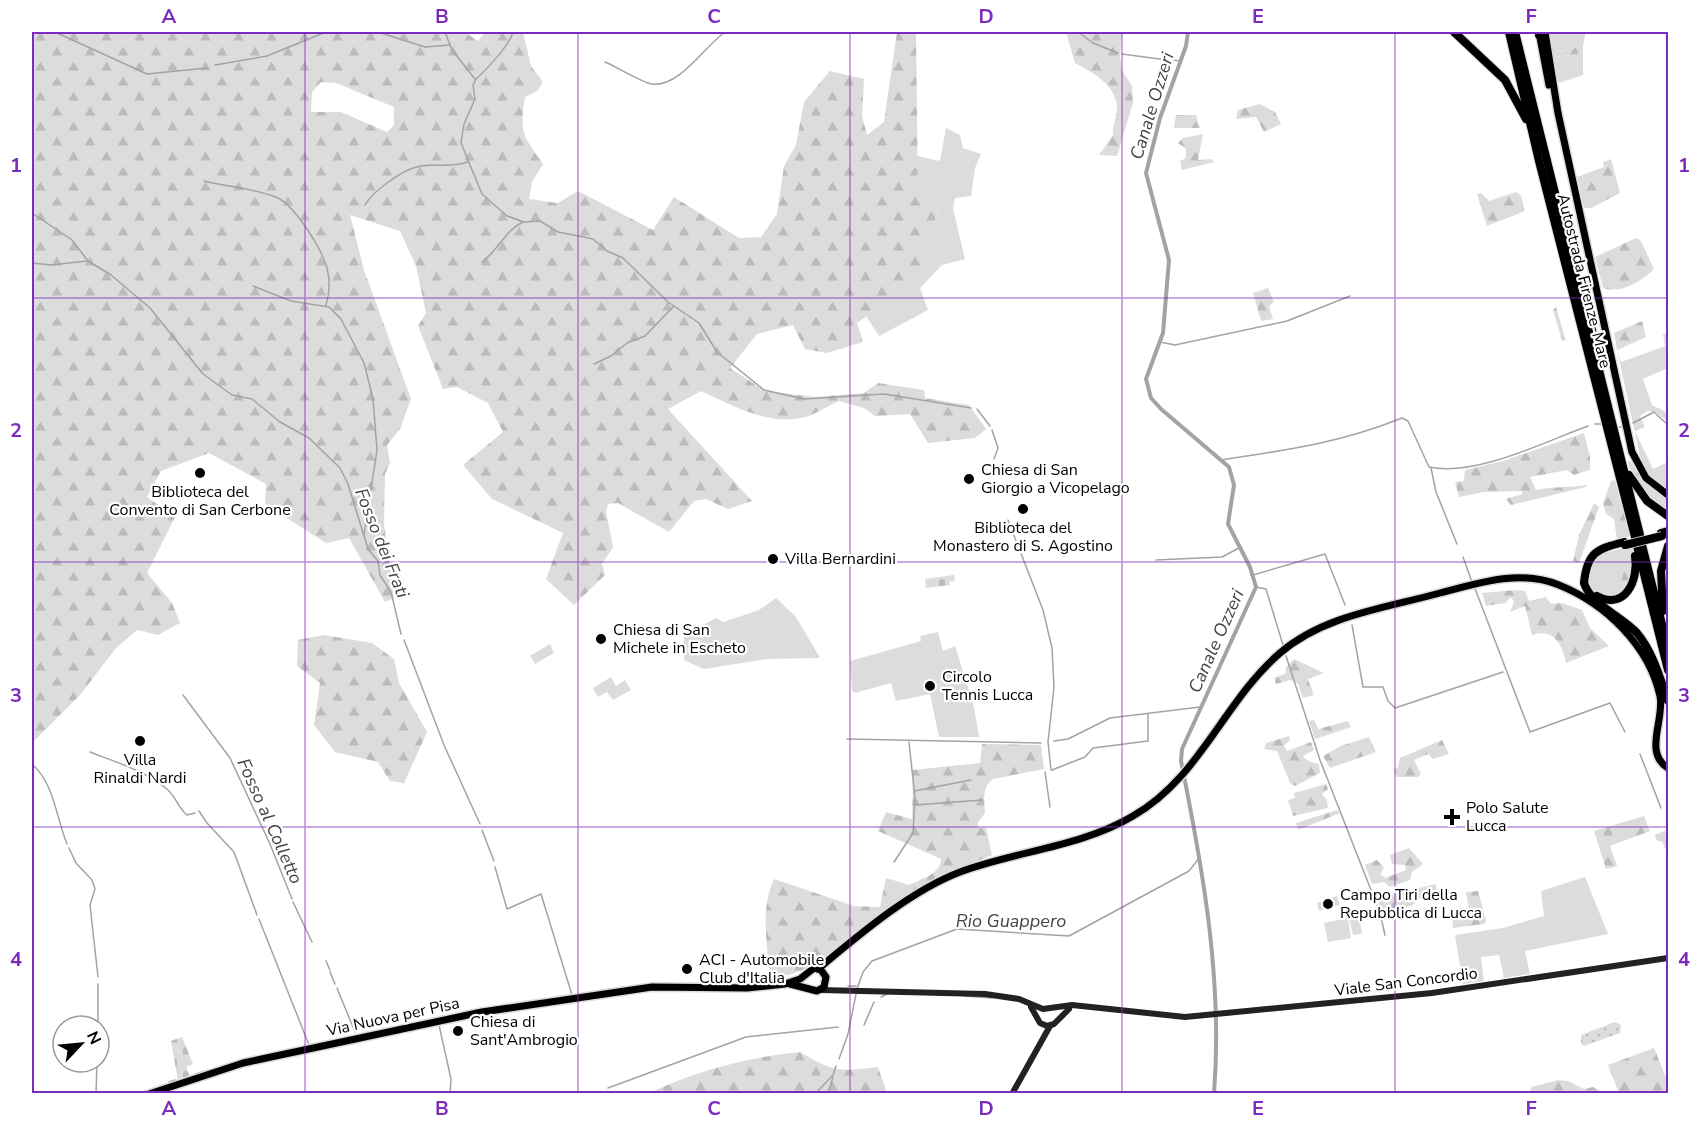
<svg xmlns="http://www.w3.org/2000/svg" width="1700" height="1125" viewBox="0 0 1700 1125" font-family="'Nunito Sans',sans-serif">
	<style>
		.grass { fill: #dcdcdc }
		.forest { fill: url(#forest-firs); fill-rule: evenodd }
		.cemetery { fill: url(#cemetery-stones) }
		.park { fill: url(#park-dots) }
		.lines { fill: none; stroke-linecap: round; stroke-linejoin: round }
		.stream { stroke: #a3a3a3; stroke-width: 1.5 }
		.canal { stroke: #a3a3a3; stroke-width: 4 }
		.primary-casing { stroke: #dbdbdb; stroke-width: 10 }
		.highway-casing { stroke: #dbdbdb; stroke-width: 10 }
		.secondary { stroke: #222; stroke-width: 6 }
		.primary { stroke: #000; stroke-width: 7 }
		.highway { stroke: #000; stroke-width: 8 }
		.highway-bridge-casing { stroke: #dbdbdb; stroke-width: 10; stroke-linecap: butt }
		.highway-bridge { stroke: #000; stroke-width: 8 }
		.grid { fill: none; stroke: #7b2cbf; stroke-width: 1.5; stroke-opacity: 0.55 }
		.poi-dot { fill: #000; stroke: #fff; stroke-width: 2 }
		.labels { text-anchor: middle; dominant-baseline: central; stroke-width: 4.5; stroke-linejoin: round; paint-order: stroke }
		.street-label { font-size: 16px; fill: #000; stroke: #fff }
		.poi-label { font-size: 16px; fill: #000; stroke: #fff; text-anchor: start }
		.water-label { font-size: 18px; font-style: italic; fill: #444; stroke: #fff }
		.neatline { fill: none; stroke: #7b2cbf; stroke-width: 2 }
		.grid-label { font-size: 20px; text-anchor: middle; font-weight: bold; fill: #7b2cbf }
	</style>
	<defs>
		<pattern id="forest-firs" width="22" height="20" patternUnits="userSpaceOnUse" patternTransform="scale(1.5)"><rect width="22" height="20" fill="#dcdcdc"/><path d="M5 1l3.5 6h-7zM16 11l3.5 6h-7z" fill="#bbb"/></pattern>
		<pattern id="cemetery-stones" width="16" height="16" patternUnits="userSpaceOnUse" patternTransform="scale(1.5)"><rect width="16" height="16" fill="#dcdcdc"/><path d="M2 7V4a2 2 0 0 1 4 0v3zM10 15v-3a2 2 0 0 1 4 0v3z" fill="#bbb"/></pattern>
		<pattern id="park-dots" width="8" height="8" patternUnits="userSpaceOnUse" patternTransform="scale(1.5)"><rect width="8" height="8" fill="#dcdcdc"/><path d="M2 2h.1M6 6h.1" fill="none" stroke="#bbb" stroke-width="1.8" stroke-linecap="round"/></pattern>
	</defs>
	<rect width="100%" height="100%" fill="#fff"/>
	<!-- grass -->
	<g class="grass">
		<path d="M1547 32H1586L1583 46 1555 52 1557 57 1583 53V75L1559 83 1550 54Z"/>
		<path d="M946 128 960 135 963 148 981 154 975 168 971 196 955 198 953 209 965 259 942 265 920 288 928 310 879 336 866 316 917 281 940 203 918 197 917 156 940 161Z"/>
		<path d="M1668 332V368L1643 379 1652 405 1668 413V422L1656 412 1647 411 1640 416 1645 427 1635 431 1653 469 1668 462V489L1647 473 1641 461 1617 350 1621 362 1665 346 1663 334Z"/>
		<path d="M1632 546 1635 563 1628 590 1612 598 1595 593 1587 581 1591 560 1600 554Z"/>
		<path d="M776 598 796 617 820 658 767 659 704 669 684 660V635L716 618 723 622 759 610Z"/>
		<path d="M938 632 943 651 955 646 974 707 979 737H939L930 694 896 701 891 683 855 693 852 690 850 661 921 641 920 636Z"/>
		<path d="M550 644 554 653 535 664 530 656Z"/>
		<path d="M611 677 616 686 625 680 631 690 613 700 607 692 598 697 593 688Z"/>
		<path d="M1585 877 1608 934 1525 951 1530 974 1504 978 1499 955 1481 957 1484 981 1463 984 1455 935 1503 928 1544 916 1541 891Z"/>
		<path d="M1337 896 1340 905 1319 911 1317 903Z"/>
		<path d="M1359 917 1362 934 1353 935 1349 918Z"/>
		<path d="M1348 918 1351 938 1328 942 1324 923Z"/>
	</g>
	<!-- forest -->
	<g class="forest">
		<path d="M32 32H465L478 41 485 32H523L531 66 543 82 537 91 525 97C519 132 523 136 543 164L532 182 529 199 558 203 578 191 653 230 674 197 739 238 761 237 777 214 784 166 796 145 804 102 830 71 864 79 862 116 867 135 884 122 897 32H916L918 196 940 203 917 281 857 323 863 342 827 353 805 349 793 325 757 334 730 368 765 391 815 397 864 393 878 383 924 390 925 398 969 405 986 429 975 438 928 443 910 414 875 416 864 408 839 401C829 405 819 412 809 416 771 428 734 406 701 391L668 409 752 501 728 509 706 499 694 501 669 532 618 503 608 504 606 512 613 547 602 564 605 575 574 605 546 579 563 533 492 499 463 465 503 432 488 403 457 387 443 389 418 326 426 313 416 266 400 231 350 215 364 270 411 399 400 429 387 445 390 463 385 474 384 524 394 598 385 602 349 538 326 543 265 504 266 484 209 453 161 471 147 497 175 517 147 573 172 603 180 623 158 635 137 630 116 648 80 695 32 743ZM321 82 336 83 394 107V125L387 132 341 112H311L312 92Z"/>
		<path d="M1066 32H1122L1120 57 1123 72 1132 86 1133 103 1117 156 1099 155 1113 135C1112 125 1118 116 1117 106 1114 83 1093 73 1075 63Z"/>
		<path d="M1583 46V53L1556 57 1555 52Z"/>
		<path d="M1260 104 1275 112 1281 124 1264 132 1256 117 1236 119 1238 110Z"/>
		<path d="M1176 115H1196L1200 128H1174Z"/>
		<path d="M1203 134 1198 160 1211 159 1214 162 1182 170 1180 161 1186 158V149L1178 143 1183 138Z"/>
		<path d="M1611 159 1620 193 1591 208H1584L1577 177 1604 167 1603 162Z"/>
		<path d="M1516 192 1521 196 1525 211 1487 226 1477 194 1481 193 1489 201Z"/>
		<path d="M1636 238 1641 241 1654 269C1640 282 1622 294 1603 288L1595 257Z"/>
		<path d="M1268 288 1274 302 1269 306 1273 319 1261 321 1253 293Z"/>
		<path d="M1556 307 1566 341 1562 340 1553 310Z"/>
		<path d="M1642 321 1646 337 1617 350 1614 333Z"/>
		<path d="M1584 433 1590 457V470L1574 475 1567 470 1530 477 1536 490C1554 486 1569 488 1586 485V487L1511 505 1506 499 1522 494V491L1484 492 1459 497 1455 482 1464 481 1465 470 1503 461Z"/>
		<path d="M1630 461 1650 488 1668 500V511C1650 500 1632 484 1628 462Z"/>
		<path d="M1615 480 1630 536 1617 540 1614 519 1606 514 1603 503 1611 481Z"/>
		<path d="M1594 503 1599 507 1579 563 1573 561 1579 535Z"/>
		<path d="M1625 553 1630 554 1629 581 1623 590H1620L1623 573 1615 567Z"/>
		<path d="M1517 590 1525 591 1529 601 1546 597 1551 604 1562 603 1582 610 1590 628 1609 646 1566 663C1562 644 1554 628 1532 635L1525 606 1510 612 1514 602 1511 597 1505 603 1486 606 1482 593Z"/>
		<path d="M324 635 372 643 394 659 399 683 427 732 404 783 390 781 378 762 335 752 314 725 320 683 297 666 298 640Z"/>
		<path d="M1294 659 1324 673 1308 679 1314 695 1303 698 1298 684 1290 680 1276 684 1274 678 1285 674 1286 667Z"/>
		<path d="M1314 720 1318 729 1348 721 1351 727 1315 739 1309 721Z"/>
		<path d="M1289 736 1290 740 1284 746 1287 751 1311 742 1314 750 1303 756 1308 761 1319 764 1320 773 1295 786 1290 783 1277 751 1264 749 1266 743Z"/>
		<path d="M1369 737 1376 752 1330 768 1323 756 1341 746Z"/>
		<path d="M1442 740 1449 754 1433 759 1428 754 1414 760 1421 774 1418 777H1397L1393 770 1398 767 1400 758Z"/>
		<path d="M982 744 1041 745 1044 769 993 779C982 787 984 801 985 813L978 822V828H986L992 855C957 870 926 884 895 905 866 925 820 968 788 975 779 977 773 975 769 967 766 936 761 908 774 879L854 906 880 907 886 878 909 885C921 879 941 874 941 859L878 831 886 812 912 819 913 770 980 763Z"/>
		<path d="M1326 784 1328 789 1322 794 1327 800 1328 808 1293 816 1288 800 1295 798 1294 793Z"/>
		<path d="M1337 810 1340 813 1298 830 1296 823Z"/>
		<path d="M1644 816 1650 831 1610 846 1617 866 1606 869 1594 831Z"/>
		<path d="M1664 831 1668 832V854L1662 842 1656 840 1655 835Z"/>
		<path d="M1409 848 1423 864 1412 872 1410 880 1390 887 1384 882 1372 884 1365 865 1377 860 1384 868 1380 874 1385 878 1406 870 1405 865 1392 864 1390 855Z"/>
		<path d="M1436 884 1437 892 1426 894 1411 906 1381 911 1378 901 1386 893 1391 895Z"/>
		<path d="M1478 891 1486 921 1484 924 1453 928 1452 915 1466 913 1469 910 1466 892Z"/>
		<path d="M1654 1048 1668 1082V1093H1619L1608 1065Z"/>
		<path d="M800 1052C834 1072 839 1072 878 1067L887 1093H649C696 1071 748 1057 800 1052Z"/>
		<path d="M1558 1080 1568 1081 1584 1089 1593 1087 1604 1093H1530L1531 1087Z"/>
	</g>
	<!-- cemetery -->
	<g class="cemetery">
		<path d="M954 575 955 581 949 582 950 585 926 588 925 579Z"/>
		<path d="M182 1037 193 1064 186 1067 190 1077 178 1081 171 1041Z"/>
	</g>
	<!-- park -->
	<path class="park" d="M1615 1022 1621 1025 1620 1033 1584 1046 1581 1044V1035Z"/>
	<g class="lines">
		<!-- stream -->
		<g class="stream">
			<path d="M55 32 147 74 207 68"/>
			<path d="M378 32 425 47 450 45"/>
			<path d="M445 32 452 50 475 79"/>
			<path d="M1078 32 1093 43 1118 53"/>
			<path d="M1122 54 1167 60"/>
			<path d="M1173 60 1181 61"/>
			<path d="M605 62C617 67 641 82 652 84 679 88 705 46 725 32"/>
			<path d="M215 65 267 56 326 32"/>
			<path d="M476 79 473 85 475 99 464 124 461 143 482 194 507 216 524 222 540 221 558 232 593 239 607 251 623 258 668 302 699 323 717 352 764 390 804 399 884 394 971 408"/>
			<path d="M476 79C488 68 509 46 513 32"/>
			<path d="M204 181C227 187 253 188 276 197 295 205 325 253 328 273 330 284 329 295 326 305"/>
			<path d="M365 205C372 192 402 170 417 167 434 162 446 169 468 162"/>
			<path d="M32 213 72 240 88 261 111 275 150 308 203 374 232 395 252 399 280 422 309 438 340 468 348 484 368 549 378 561 380 575 391 592 401 634"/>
			<path d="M482 262C498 251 505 230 523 222"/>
			<path d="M32 263 51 265 87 261"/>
			<path d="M253 286 291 301 329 307 341 319 364 363 373 399 377 450 364 535"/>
			<path d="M1160 342 1175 345 1287 321 1350 296"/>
			<path d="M594 364 611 356 627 343 645 336 674 306"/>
			<path d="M977 409 990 426"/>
			<path d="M1633 423 1654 412 1668 425"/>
			<path d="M1595 424H1601"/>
			<path d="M1619 427H1623"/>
			<path d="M992 430 998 448 994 459"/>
			<path d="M1221 460C1287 450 1340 443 1402 418L1408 421 1429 467C1475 477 1544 442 1588 426"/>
			<path d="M1431 468 1436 492 1457 544"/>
			<path d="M1008 520 1043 610 1052 648 1054 687 1048 742 1051 770"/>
			<path d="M1463 557 1472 582"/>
			<path d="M1156 560 1222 557 1239 548"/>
			<path d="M1253 575 1325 554 1345 605"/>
			<path d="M1474 586 1530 732 1610 703 1625 732"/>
			<path d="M1256 587 1266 589 1283 645"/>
			<path d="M1352 625 1363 687H1383L1388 701 1395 708 1503 672"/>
			<path d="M404 640 444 745 480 824"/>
			<path d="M1286 656 1320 760 1380 913 1385 935"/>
			<path d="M183 695 230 758 270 844 292 899"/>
			<path d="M847 739 1041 743"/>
			<path d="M1054 741 1068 739 1110 718 1200 707"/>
			<path d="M90 752C116 762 145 771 167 789 176 797 179 809 187 815L195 813"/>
			<path d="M1640 754 1661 808"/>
			<path d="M32 764C54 783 56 817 67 844"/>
			<path d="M1052 770 1085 757 1093 748 1148 741V714"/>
			<path d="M1045 772 1050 807"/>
			<path d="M914 791 971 780"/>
			<path d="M915 805 982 800"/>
			<path d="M199 811 207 823 234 852 257 915"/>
			<path d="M482 830 494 861"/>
			<path d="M69 848 76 863 92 880 95 889 90 905 98 977"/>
			<path d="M894 862 913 833 915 798 909 742"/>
			<path d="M495 867 507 909 541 894 572 995"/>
			<path d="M293 902 312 942"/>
			<path d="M259 919 309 1045"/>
			<path d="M326 961 330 970"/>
			<path d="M330 972 335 984"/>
			<path d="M98 984V1026"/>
			<path d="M848 986H856"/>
			<path d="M337 988 355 1032"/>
			<path d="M616 988 649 984"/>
			<path d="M857 989 863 972 872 961 957 929 1069 936 1189 871 1200 857"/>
			<path d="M580 994 610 989"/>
			<path d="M964 996 992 998"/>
			<path d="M881 997 887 994"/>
			<path d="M439 1025 451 1079 450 1094"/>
			<path d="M864 1025 874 1002"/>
			<path d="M257 1057 340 1039"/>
			<path d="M839 1059 848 1034 856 994"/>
			<path d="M195 1074 223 1066"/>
			<path d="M169 1082 175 1080"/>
			<path d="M608 1088 746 1037 838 1027"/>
			<path d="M140 1093 163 1085"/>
			<path d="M96 1094 97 1062"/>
			<path d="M599 1094 602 1092"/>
			<path d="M815 1094 833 1075 836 1066"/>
			<path d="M828 1094 833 1077"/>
		</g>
		<!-- canal -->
		<path class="canal" d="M1188 32 1186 46 1160 118 1146 173 1169 260 1163 333 1146 379 1151 398 1161 409 1229 467 1234 485 1228 524 1250 567 1256 587 1182 749 1181 761C1203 870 1223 981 1214 1094"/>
		<!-- primary casing -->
		<g class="primary-casing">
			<g id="primary">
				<path d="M1539 32 1549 85"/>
				<path d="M1545 32 1558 113 1632 452 1646 478 1668 495"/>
				<path d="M818 969C859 935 910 891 960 872 1016 851 1081 847 1133 816 1200 778 1224 701 1280 653 1324 615 1386 608 1440 593 1479 583 1519 569 1559 585 1606 604 1649 646 1660 696 1665 719 1643 753 1668 768"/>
				<path d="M149 1094 243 1063 482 1012 652 987 747 988 785 984 800 979 814 968 821 970 826 977 824 987 817 991 790 984"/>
			</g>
		</g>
		<!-- highway casing -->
		<g class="highway-casing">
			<g id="highway">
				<path d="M1454 32 1505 80 1526 119"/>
				<path d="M1509 32 1539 161 1635 537"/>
				<path d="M1515 32 1640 535"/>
				<path d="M1539 35V32"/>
				<path d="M1629 475 1647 501 1668 516"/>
				<path d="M1661 533 1668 531"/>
				<path d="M1624 542C1597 549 1587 552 1584 583 1591 605 1622 616 1637 633 1653 652 1660 678 1668 701"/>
				<path d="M1642 545 1668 648"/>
				<path d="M1637 546 1668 670"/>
				<path d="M1597 596C1625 611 1639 580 1635 556"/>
				<path d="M1663 611 1661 571 1668 546"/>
			</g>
		</g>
		<!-- secondary -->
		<g class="secondary">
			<path d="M820 990 985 994 1019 999 1043 1009 1072 1005 1185 1017 1432 993 1668 958"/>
			<path d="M1031 1007 1040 1023 1047 1026 1054 1024 1069 1009"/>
			<path d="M1012 1094 1050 1026"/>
		</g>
		<!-- primary -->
		<use href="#primary" class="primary"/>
		<!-- highway -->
		<use href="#highway" class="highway"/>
		<!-- highway-bridge casing -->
		<g class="highway-bridge-casing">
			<path id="highway-bridge" d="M1625 545 1662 536"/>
		</g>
		<!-- highway-bridge -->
		<use href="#highway-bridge" class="highway-bridge"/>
	</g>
	<!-- grid -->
	<path class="grid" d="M305 32V1094M578 32V1094M850 32V1094M1122 32V1094M1395 32V1094M32 298H1668M32 562H1668M32 827H1668"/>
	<!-- markers -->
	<g class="poi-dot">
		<circle cx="200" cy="473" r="6"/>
		<circle cx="969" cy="479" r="6"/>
		<circle cx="1023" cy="509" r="6"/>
		<circle cx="773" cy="559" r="6"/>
		<circle cx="601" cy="639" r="6"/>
		<circle cx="930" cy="686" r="6"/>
		<circle cx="140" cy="741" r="6"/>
		<path d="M1449 808h6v6h6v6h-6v6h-6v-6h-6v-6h6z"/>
		<circle cx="1328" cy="904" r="6"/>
		<circle cx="687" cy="969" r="6"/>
		<circle cx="458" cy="1031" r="6"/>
	</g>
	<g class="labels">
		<!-- street labels -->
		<g class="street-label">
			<text transform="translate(1584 281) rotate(76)">Autostrada Firenze-Mare</text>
			<text transform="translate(1406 982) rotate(-7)">Viale San Concordio</text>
			<text transform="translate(393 1017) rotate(-12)">Via Nuova per Pisa</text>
		</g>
		<!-- poi labels -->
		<g class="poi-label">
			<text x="981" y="470">Chiesa di San<tspan x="981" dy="18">Giorgio a Vicopelago</tspan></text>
			<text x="200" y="492" text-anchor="middle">Biblioteca del<tspan x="200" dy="18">Convento di San Cerbone</tspan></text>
			<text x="1023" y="528" text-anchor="middle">Biblioteca del<tspan x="1023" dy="18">Monastero di S. Agostino</tspan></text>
			<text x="785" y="559">Villa Bernardini</text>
			<text x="613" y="630">Chiesa di San<tspan x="613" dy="18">Michele in Escheto</tspan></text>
			<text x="942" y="677">Circolo<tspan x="942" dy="18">Tennis Lucca</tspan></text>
			<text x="140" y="760" text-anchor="middle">Villa<tspan x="140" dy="18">Rinaldi Nardi</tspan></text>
			<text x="1466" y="808">Polo Salute<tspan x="1466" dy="18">Lucca</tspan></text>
			<text x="1340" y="895">Campo Tiri della<tspan x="1340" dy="18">Repubblica di Lucca</tspan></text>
			<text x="699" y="960">ACI - Automobile<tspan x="699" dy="18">Club d'Italia</tspan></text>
			<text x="470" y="1022">Chiesa di<tspan x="470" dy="18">Sant'Ambrogio</tspan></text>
		</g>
		<!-- water labels -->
		<g class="water-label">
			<text transform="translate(1152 106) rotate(-73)">Canale Ozzeri</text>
			<text transform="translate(382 543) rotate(68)">Fosso dei Frati</text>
			<text transform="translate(1216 641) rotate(-66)">Canale Ozzeri</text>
			<text transform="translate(270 821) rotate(66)">Fosso al Colletto</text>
			<text x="1011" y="921">Rio Guappero</text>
		</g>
	</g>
	<!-- border -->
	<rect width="1700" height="1125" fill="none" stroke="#ffffff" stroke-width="66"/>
	<!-- north arrow -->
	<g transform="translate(81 1044) rotate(64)"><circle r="28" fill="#ffffff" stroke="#999999" stroke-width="1.5"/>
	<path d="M0-4.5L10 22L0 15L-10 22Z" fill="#000000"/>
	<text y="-9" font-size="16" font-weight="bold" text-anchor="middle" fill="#000000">N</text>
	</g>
	<rect x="33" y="33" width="1634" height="1059" class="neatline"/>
	<g class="grid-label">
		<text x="169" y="23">A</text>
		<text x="442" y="23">B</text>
		<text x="714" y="23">C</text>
		<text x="986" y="23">D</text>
		<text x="1258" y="23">E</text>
		<text x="1531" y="23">F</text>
		<text x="16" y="172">1</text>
		<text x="1684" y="172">1</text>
		<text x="16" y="437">2</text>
		<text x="1684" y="437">2</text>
		<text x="16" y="702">3</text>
		<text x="1684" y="702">3</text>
		<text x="16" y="966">4</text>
		<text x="1684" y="966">4</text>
		<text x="169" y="1115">A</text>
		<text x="442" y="1115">B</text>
		<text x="714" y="1115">C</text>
		<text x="986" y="1115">D</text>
		<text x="1258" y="1115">E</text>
		<text x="1531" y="1115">F</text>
	</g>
</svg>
